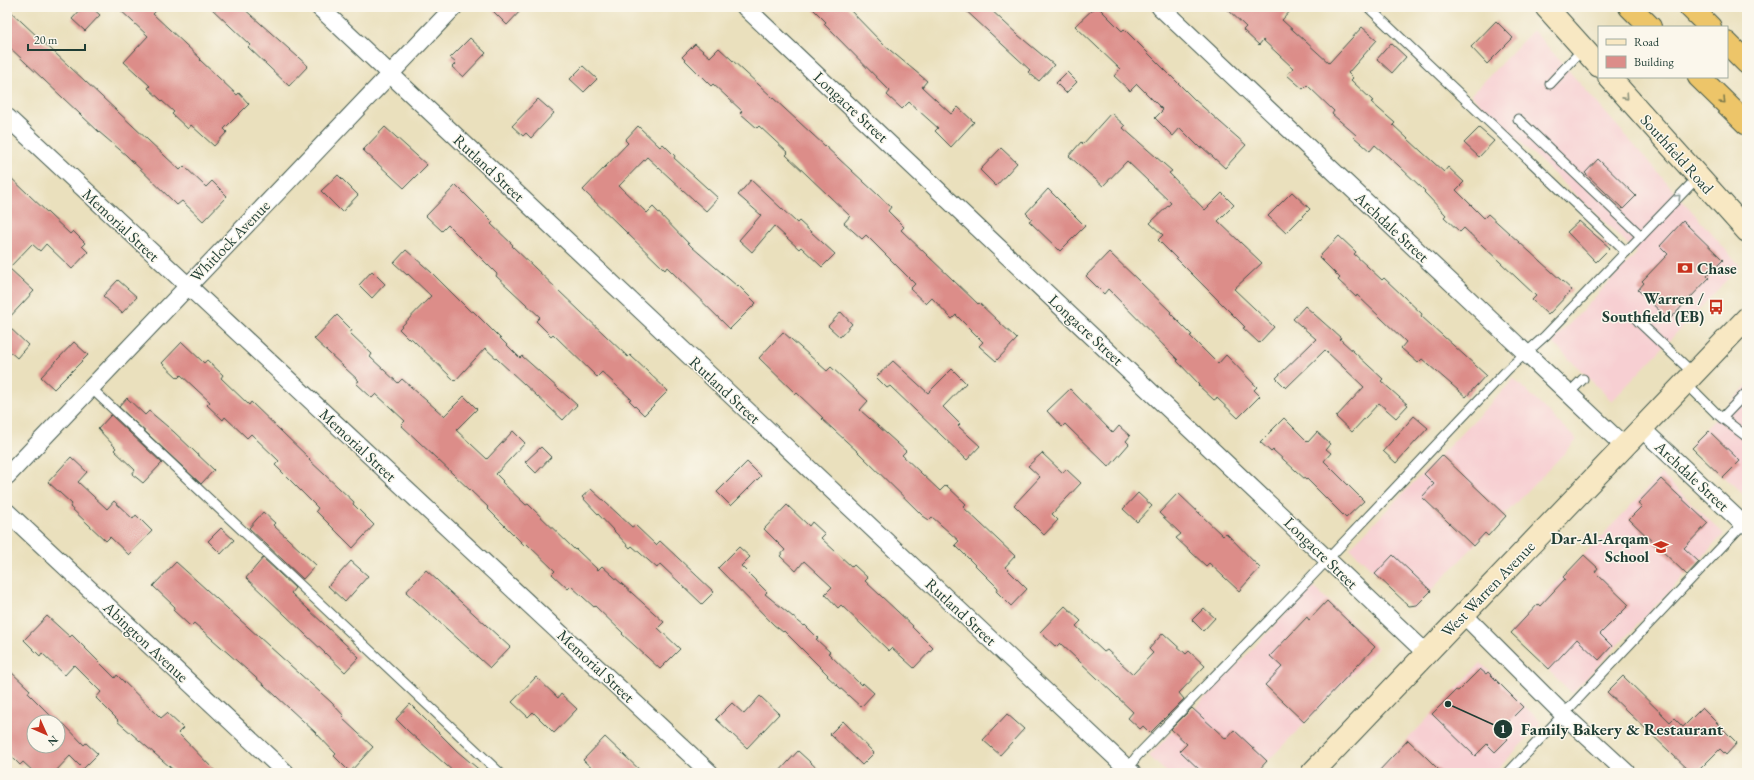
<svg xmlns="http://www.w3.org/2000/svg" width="1754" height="780" viewBox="0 0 1754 780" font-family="'EB Garamond',serif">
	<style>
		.built { fill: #f7cfd2 }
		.building { fill: #dc8d89 }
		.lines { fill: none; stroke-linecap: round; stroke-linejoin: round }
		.lane-casing { stroke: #3d5549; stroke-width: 11 }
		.street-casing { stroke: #3d5549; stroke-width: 19 }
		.secondary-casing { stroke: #3d5549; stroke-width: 24 }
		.highway-casing { stroke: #3d5549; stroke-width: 24 }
		.lane { stroke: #fff; stroke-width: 9 }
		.street { stroke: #fff; stroke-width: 17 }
		.secondary { stroke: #f8e8c3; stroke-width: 22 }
		.highway { stroke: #edc569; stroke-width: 22 }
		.oneway { stroke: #8c927c }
		.oneway2 { stroke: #7c7a4c }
		.oneway3 { stroke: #8f9e9a }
		.labels { text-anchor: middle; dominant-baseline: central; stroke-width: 3; stroke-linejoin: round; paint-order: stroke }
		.street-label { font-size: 16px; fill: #1f3d34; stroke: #fbf7ec }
		.poi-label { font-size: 16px; font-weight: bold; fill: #1f3d34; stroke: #fbf7ec; text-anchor: end }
		.leader { fill: none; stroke: #1f3d34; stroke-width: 1.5 }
		.callout-dot { fill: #1f3d34; stroke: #fbf7ec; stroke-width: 1.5 }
		.mark-label { font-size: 12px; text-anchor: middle; font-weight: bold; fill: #fff }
		.callout-label { font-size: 17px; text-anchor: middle; font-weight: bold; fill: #1f3d34; stroke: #fbf7ec; stroke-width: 3; stroke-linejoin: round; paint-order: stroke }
	</style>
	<rect width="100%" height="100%" fill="#fbf7ec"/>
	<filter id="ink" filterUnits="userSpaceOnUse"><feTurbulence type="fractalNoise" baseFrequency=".025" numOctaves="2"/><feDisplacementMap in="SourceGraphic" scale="8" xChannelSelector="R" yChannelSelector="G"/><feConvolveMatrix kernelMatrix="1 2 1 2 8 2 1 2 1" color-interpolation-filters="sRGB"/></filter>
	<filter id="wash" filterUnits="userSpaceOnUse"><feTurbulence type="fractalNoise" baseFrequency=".012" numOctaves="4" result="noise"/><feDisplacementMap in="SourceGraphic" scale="16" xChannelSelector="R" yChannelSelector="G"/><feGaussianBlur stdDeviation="0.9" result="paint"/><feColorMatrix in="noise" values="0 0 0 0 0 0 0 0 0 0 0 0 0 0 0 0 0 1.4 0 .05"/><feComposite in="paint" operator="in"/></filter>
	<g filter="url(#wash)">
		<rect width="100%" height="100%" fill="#eae0bd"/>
		<!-- built -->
		<g class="built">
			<path d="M1533 30 1740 266 1612 401 1552 342 1637 253 1471 95Z"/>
			<path d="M1514 379 1577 440 1413 609 1350 548Z"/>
			<path d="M1747 385V498L1690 445Z"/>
			<path d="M1661 474 1724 534 1572 693 1509 633Z"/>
			<path d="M1313 586 1378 648 1256 773H1167L1149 756Z"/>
			<path d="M1481 663 1542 723 1494 773H1375Z"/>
		</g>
		<g id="blocks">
			<!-- building -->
			<g class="building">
				<path d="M83 7H91L100 15 85 31 72 19Z"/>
				<path d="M117 7H160L153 14 201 59 200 60 237 95 239 93 249 104 224 129 227 132 214 146 191 125 188 129 172 114 174 112 148 88 150 86 124 62 148 36Z"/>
				<path d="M210 7H242L308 66 289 86 248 47 250 45Z"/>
				<path d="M489 7H524L507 25Z"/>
				<path d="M811 7H847L884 45 927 81 922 87 951 114 958 107 974 122 951 147 935 131 938 128 909 102 902 109 887 95 890 91 824 24 826 22Z"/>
				<path d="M962 7H988L1018 35 1054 65 1039 81 1028 72 1030 70Z"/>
				<path d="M1095 7H1098L1122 31 1124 29 1195 100 1246 145 1225 168 1202 147 1200 148 1180 128 1173 136 1155 118 1163 110 1137 84 1130 91 1114 76 1120 69 1075 26Z"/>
				<path d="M1225 7H1294L1282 20 1329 63 1362 27 1377 40 1348 73 1353 78 1351 80 1373 101 1371 102 1395 123 1393 125 1422 152 1444 172 1448 167 1464 182 1456 190 1484 218 1488 214 1572 290 1548 315 1532 300 1536 296 1464 228 1460 232 1444 217 1446 215 1424 192 1425 191 1398 165 1375 145 1370 151 1354 137 1356 135 1332 114 1334 111 1307 85 1303 89 1287 75 1293 68 1263 40 1259 45 1243 30 1246 27Z"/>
				<path d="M7 8 180 170 184 166 206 187 212 181 227 196 203 221 182 201 177 205 126 155 99 132 7 45Z"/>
				<path d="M1496 21 1513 38 1487 64 1471 47Z"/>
				<path d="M470 38 486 53 463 77 452 67 456 63 450 58Z"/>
				<path d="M1391 43 1406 57 1392 73 1377 59Z"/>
				<path d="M695 44 710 57 719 48 891 207 888 211 904 227 901 230 978 304 979 303 1017 339 996 361 979 346 983 342 956 315 952 319 932 298 926 304 910 289 915 284 866 235 862 239 844 223 850 216 786 155 788 153 759 126 757 128 740 113 742 111 713 84 711 86 682 57Z"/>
				<path d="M583 66 597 79 584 92 570 79Z"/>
				<path d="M1067 72 1077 82 1066 93 1056 83Z"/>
				<path d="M538 99 554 113 531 138 526 133 523 136 512 126Z"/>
				<path d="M1111 113 1125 126 1123 128 1172 171 1169 173 1205 210 1222 193 1234 205 1218 221 1262 263 1234 289 1274 327 1259 343 1243 328 1245 327 1158 240 1163 235 1150 223 1171 203 1127 161 1103 186 1069 156 1081 142 1083 144Z"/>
				<path d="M638 126 660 147 663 144 675 156 674 158 718 198 706 211 647 157 619 186 647 213 653 207 692 247 737 286 738 285 756 303 730 329 667 267 665 270 583 190 628 143 625 140Z"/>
				<path d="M385 127 427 165 404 188 363 150Z"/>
				<path d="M1479 128 1494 141 1479 157 1464 143Z"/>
				<path d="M1001 148 1017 163 996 186 980 170Z"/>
				<path d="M1598 159 1636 196 1623 209 1585 173Z"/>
				<path d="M7 174 70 234 73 231 85 243 82 246 88 252 72 269 46 244 40 251 32 244 9 268 34 291 7 320Z"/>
				<path d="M338 175 358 195 342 212 321 191Z"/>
				<path d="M751 180 797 223 799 221 835 254 822 267 801 247 799 249 774 226 752 252 739 240 761 215 738 195Z"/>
				<path d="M456 185 493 222 491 224 513 245 512 246 628 357 630 355 668 391 644 415 629 400 631 399 602 372 597 377 553 334 551 336 536 321 540 317 496 276 497 274 448 225 442 231 426 216Z"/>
				<path d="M1048 189 1085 226 1060 251 1029 221 1032 219 1026 213Z"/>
				<path d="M1292 192 1310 209 1286 233 1268 216Z"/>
				<path d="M1579 221 1610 248 1596 262 1567 232Z"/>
				<path d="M1683 221 1723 260 1707 276 1709 278 1669 320 1638 290 1644 283 1642 281 1668 254 1660 246Z"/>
				<path d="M1339 236 1356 252 1354 254 1382 280 1384 278 1422 314 1421 316 1486 375 1466 397 1422 359 1418 363 1401 348 1406 342 1357 295 1356 297 1338 280 1340 278 1319 257Z"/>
				<path d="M406 250 431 272 471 312 473 311 520 358 522 356 577 405 563 420 485 348 455 381 411 338 410 340 399 329 431 296 408 274 407 275 394 263Z"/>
				<path d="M1109 252 1171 312 1170 313 1192 335 1190 336 1218 364 1226 355 1257 387 1254 390 1260 396 1238 418 1217 398 1214 400 1198 385 1199 384 1177 361 1178 360 1108 289 1104 294 1086 276Z"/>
				<path d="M372 271 385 284 372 298 359 285Z"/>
				<path d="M118 280 137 297 122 313 103 296Z"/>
				<path d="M1305 306 1341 338 1340 339 1383 379 1381 381 1408 405 1396 418 1379 403 1352 432 1336 417 1364 387 1325 350 1286 388 1276 378 1316 339 1293 319Z"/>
				<path d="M841 312 852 324 840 337 828 326Z"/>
				<path d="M337 315 352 330 350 333 372 354 370 357 398 383 402 379 444 416 464 396 477 409 456 430 487 459 513 431 525 443 496 474 503 481 502 482 526 505 528 504 575 550 576 549 598 570 602 566 664 622 658 628 680 649 660 669 622 634 623 633 595 606 594 607 571 586 568 589 552 574 555 571 527 544 525 546 487 508 488 507 401 425 405 421 376 394 372 398 356 383 359 381 314 339Z"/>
				<path d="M7 325 28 345 17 358 7 349Z"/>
				<path d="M783 332 827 371 831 367 868 401 860 410 906 451 902 455 940 491 946 485 966 504 963 507 1015 556 1005 567 1027 589 1011 606 996 591 998 588 955 545 959 541 932 517 929 520 923 516 858 452 822 419 823 418 797 393 796 394 759 358Z"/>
				<path d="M74 342 88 355 54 389 41 377Z"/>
				<path d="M182 342 204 363 207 360 223 375 221 378 249 405 251 402 310 459 309 460 354 502 353 504 374 525 353 548 316 511 318 508 275 465 279 461 251 434 247 438 225 417 223 420 207 405 210 402 181 375 178 378 162 363Z"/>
				<path d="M893 361 928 393 952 369 966 383 943 407 960 424 958 426 980 446 967 460 890 386 887 388 876 377Z"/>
				<path d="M1070 389 1113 433 1119 426 1130 436 1126 441 1129 444 1109 467 1065 424 1062 427 1047 411Z"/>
				<path d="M127 398 145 415 149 411 174 432 214 470 201 484 119 407Z"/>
				<path d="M111 415 162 463 143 483 132 474 135 470 114 450 116 448 98 429Z"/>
				<path d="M1414 416 1428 428 1396 463 1383 451Z"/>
				<path d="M1284 418 1308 442 1317 432 1330 444 1326 449 1331 453 1324 461 1364 501 1346 518 1307 479 1306 480 1273 450 1271 452 1260 442Z"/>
				<path d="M1709 431 1740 461 1723 478 1692 448Z"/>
				<path d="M541 447 551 457 536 473 525 462Z"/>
				<path d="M1042 453 1063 473 1066 469 1081 483 1052 514 1058 520 1044 535 1014 505 1040 477 1028 466Z"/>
				<path d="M1442 455 1506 516 1488 536 1485 533 1473 546 1422 497 1434 484 1424 474Z"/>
				<path d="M71 457 87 472 78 482 107 509 114 501 133 519 136 515 152 531 129 555 110 537 106 541 70 507 72 504 48 482Z"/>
				<path d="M747 462 761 476 731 506 717 492Z"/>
				<path d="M1661 479 1708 523 1684 548 1699 562 1687 575 1629 519 1642 506 1638 503Z"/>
				<path d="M591 489 632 527 635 525 656 545 660 541 714 592 702 604 660 564 657 568 632 546 630 548 582 497Z"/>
				<path d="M1138 493 1152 506 1137 522 1123 509Z"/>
				<path d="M1178 493 1223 536 1226 533 1260 568 1239 591 1209 563 1206 566 1176 538 1181 534 1159 513Z"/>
				<path d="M787 505 809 526 812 522 825 534 821 538 852 567 854 565 868 578 865 581 913 626 912 627 933 648 914 668 892 648 889 651 841 605 838 608 825 594 832 587 804 561 796 571 780 556 785 550 764 529Z"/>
				<path d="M263 512 275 523 273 525 316 565 303 579 249 528Z"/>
				<path d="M221 528 234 540 221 554 208 541Z"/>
				<path d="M739 547 750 557 741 566 767 592 765 594 804 626 805 625 818 638 816 639 830 652 828 653 861 685 863 683 874 693 861 707 827 676 828 675 784 631 783 632 774 625 718 568Z"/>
				<path d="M1393 555 1431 591 1417 605 1409 606 1375 574Z"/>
				<path d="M1584 555 1598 568 1595 572 1629 605 1600 634 1612 646 1599 660 1577 639 1549 669 1511 633 1538 604 1540 606 1565 579 1563 577Z"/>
				<path d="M263 558 295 588 291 593 359 657 345 672 246 578Z"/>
				<path d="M351 561 368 576 345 602 328 586Z"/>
				<path d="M176 562 331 702 344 716 342 718 373 747 350 772 334 756 336 754 315 732 264 685 194 623 191 626 189 625 173 610 175 607 153 586Z"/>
				<path d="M426 570 510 647 490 668 406 592Z"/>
				<path d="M1327 601 1375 647 1304 722 1265 685 1282 667 1270 656 1307 617 1309 620Z"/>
				<path d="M1065 606 1081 621 1076 626 1104 652 1107 650 1133 674 1153 653 1149 649 1163 633 1186 654 1189 651 1205 666 1179 693 1184 699 1150 733 1143 726 1140 729 1128 718 1133 712 1060 643 1056 647 1040 632Z"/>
				<path d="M1204 608 1215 618 1203 631 1192 620Z"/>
				<path d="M47 616 70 637 72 635 115 678 117 675 161 718 167 713 183 728 178 733 217 773H177L117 721 118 720 96 698 101 692 74 665 65 675 42 653 40 656 24 640Z"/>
				<path d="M7 668 30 690 28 693 57 722H34V746H58V723L61 725 63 723 84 745 86 743 98 754 83 769 70 756 54 773H35L23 762 20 765 7 752Z"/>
				<path d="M1480 669 1486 674 1488 672 1523 707 1499 731 1508 739 1495 752 1487 744 1475 756 1432 714 1456 690 1458 691Z"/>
				<path d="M1623 676 1670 722 1674 718 1683 727 1702 708 1737 743 1726 755 1720 749 1696 773H1692L1607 692Z"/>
				<path d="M536 677 558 698 561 694 577 709 554 733 533 712 528 717 512 702Z"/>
				<path d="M760 696 779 714 747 748 716 719 732 703 744 714Z"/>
				<path d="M410 704 457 751 483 773H455L409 732 396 719Z"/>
				<path d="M1192 708 1226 739 1234 730 1267 761 1256 773H1203L1180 751 1187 744 1171 729Z"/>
				<path d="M1007 714 1024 729 1000 755 983 740Z"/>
				<path d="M843 721 874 753 862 765 830 734Z"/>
				<path d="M605 737 643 773H597L583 760Z"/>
				<path d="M1408 740 1427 758 1442 773H1377Z"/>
				<path d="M798 751 822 773H778Z"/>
			</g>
		</g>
	</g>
	<g filter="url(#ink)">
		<use href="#blocks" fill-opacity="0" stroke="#3d5549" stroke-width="1"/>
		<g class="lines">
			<!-- lane casing -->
			<g class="lane-casing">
				<g id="lane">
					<path d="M1368 7 1626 252"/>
					<path d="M1550 84 1583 49"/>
					<path d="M1518 119 1641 236"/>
					<path d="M1638 321 1694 374"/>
					<path d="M1686 383 1717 414 1747 437"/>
					<path d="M91 388 500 773"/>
					<path d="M1568 394 1583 379"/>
					<path d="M1722 418 1747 392"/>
					<path d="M1125 772 1137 756 1310 578 1508 369 1545 336 1698 177"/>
					<path d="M1508 773 1746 521"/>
				</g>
			</g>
			<!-- street casing -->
			<g class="street-casing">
				<g id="street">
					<path d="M319 7 1132 773"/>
					<path d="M745 7 1426 653"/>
					<path d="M1160 7 1624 446"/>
					<path d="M7 117 710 773"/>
					<path d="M1641 428 1743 524"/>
					<path d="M7 476 454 7"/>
					<path d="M7 512 286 773"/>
					<path d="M1463 614 1564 715 1627 773"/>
				</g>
			</g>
			<!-- secondary casing -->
			<g class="secondary-casing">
				<g id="secondary">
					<path d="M1546 7 1599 66"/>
					<path d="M1609 77 1747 231"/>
					<path d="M1312 773 1747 318"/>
				</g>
			</g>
			<!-- highway casing -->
			<g class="highway-casing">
				<g id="highway">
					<path d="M1630 7 1650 27"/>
					<path d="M1690 7 1710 27"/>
					<path d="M1727 43 1747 63"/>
					<path d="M1699 77 1747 124"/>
				</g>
			</g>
			<!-- lane -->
			<use href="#lane" class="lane"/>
			<!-- street -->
			<use href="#street" class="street"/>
			<!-- secondary -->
			<use href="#secondary" class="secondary"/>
			<!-- highway -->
			<use href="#highway" class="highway"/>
		</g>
		<!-- one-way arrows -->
		<defs><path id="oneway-chevron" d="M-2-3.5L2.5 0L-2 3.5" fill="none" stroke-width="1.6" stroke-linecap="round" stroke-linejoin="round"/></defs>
		<use class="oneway" href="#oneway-chevron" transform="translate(1626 97) rotate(48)"/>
		<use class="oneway2" href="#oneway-chevron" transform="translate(1723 101) rotate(45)"/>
		<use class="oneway3" href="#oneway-chevron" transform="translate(1678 197) rotate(-46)"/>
	</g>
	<!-- icons -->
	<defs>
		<g id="bank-bare" transform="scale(1.2)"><path d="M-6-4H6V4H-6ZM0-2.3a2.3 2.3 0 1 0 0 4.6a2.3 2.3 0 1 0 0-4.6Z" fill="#c8321e" stroke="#fbf7ec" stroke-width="2.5" paint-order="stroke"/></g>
		<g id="bus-bare" transform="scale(1.2)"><path d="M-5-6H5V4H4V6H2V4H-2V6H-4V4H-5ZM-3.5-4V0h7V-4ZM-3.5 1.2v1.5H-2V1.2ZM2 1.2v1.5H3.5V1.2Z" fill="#c8321e" stroke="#fbf7ec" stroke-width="2.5" paint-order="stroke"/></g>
		<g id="school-bare" transform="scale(1.2)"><path d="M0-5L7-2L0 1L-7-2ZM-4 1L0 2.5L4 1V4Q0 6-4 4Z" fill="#c8321e" stroke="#fbf7ec" stroke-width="2.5" paint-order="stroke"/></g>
	</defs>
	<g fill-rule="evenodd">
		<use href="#bank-bare" x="1685" y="268"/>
		<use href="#bus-bare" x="1716" y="307"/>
		<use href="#school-bare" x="1661" y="547"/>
	</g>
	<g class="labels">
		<!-- street labels -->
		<g class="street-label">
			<text transform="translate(851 107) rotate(43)">Longacre Street</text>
			<text transform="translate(1677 154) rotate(48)">Southfield Road</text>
			<text transform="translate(489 168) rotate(43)">Rutland Street</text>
			<text transform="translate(121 225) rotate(43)">Memorial Street</text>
			<text transform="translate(1392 227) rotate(43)">Archdale Street</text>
			<text transform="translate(230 241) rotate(-46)">Whitlock Avenue</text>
			<text transform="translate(1086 330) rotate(43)">Longacre Street</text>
			<text transform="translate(725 390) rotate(43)">Rutland Street</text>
			<text transform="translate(358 445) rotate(43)">Memorial Street</text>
			<text transform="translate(1692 476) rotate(43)">Archdale Street</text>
			<text transform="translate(1321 553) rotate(44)">Longacre Street</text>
			<text transform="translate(1488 589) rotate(-46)">West Warren Avenue</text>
			<text transform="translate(961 612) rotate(43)">Rutland Street</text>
			<text transform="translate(146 642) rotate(43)">Abington Avenue</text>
			<text transform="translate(596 666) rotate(43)">Memorial Street</text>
		</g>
		<!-- poi labels -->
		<g class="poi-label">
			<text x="1697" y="268" text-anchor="start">Chase</text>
			<text x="1704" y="298">Warren /<tspan x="1704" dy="18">Southfield (EB)</tspan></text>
			<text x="1649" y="538">Dar-Al-Arqam<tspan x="1649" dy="18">School</tspan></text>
		</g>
	</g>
	<!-- callouts -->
	<path class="leader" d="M1448 704L1503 729"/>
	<g class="callout-dot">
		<circle cx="1448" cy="704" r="4"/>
		<circle cx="1503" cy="729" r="10"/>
	</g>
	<g class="mark-label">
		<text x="1503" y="733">1</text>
	</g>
	<g class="callout-label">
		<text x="1622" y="735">Family Bakery &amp; Restaurant</text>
	</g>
	<!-- margin -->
	<rect width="1754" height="780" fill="none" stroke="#fbf7ec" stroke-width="24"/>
	<!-- legend -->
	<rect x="1598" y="26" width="130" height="52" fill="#fbf7ec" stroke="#a3ada2"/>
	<rect x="1606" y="39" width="20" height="6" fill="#f8e8c3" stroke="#a3ada2"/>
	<text x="1634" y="46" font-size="12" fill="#1f3d34">Road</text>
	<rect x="1606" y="56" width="20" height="12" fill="#dc8d89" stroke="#a3ada2"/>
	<text x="1634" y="66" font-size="12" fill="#1f3d34">Building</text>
	<!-- north arrow -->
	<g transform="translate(46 734) rotate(135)"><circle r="19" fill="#fbf7ec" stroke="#a3ada2"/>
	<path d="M0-3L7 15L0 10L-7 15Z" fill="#c8321e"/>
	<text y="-6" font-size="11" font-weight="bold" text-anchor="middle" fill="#1f3d34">N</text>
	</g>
	<!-- scale -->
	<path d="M28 44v6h57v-6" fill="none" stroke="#1f3d34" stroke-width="2"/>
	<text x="34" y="44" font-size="12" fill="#1f3d34" stroke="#fbf7ec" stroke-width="3" paint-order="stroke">20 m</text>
</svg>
